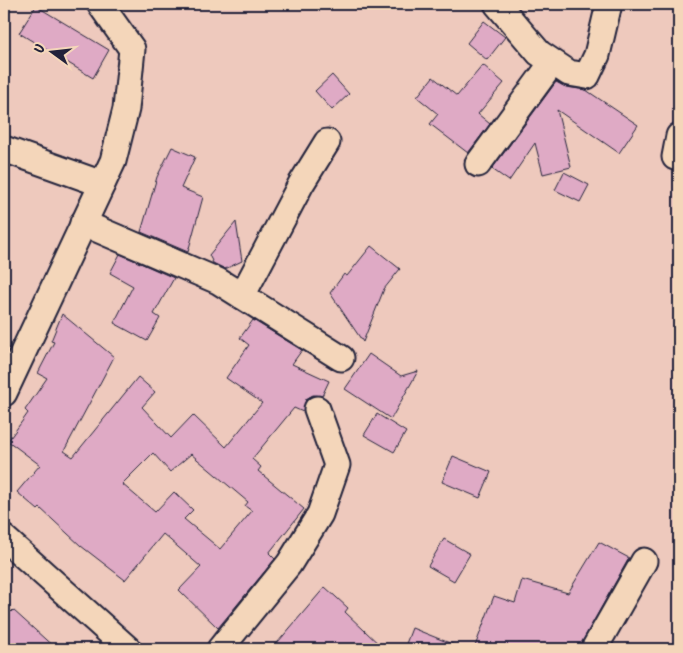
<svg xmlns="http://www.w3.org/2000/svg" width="683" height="653" viewBox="0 0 683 653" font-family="Kalam,sans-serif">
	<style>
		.building { fill: #dfaac5; stroke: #22223b; fill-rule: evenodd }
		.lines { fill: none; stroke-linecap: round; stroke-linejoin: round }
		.minor-casing { stroke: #22223b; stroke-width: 29 }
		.minor { stroke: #f4d6ba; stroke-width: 25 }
	</style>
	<rect width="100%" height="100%" fill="#eec9bd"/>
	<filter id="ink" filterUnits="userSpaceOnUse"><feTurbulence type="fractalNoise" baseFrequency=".02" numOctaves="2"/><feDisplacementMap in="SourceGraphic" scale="10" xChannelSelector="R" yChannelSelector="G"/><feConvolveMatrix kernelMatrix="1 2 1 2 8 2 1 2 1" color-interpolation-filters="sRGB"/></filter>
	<g filter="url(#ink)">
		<!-- building -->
		<g class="building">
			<path d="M36 6 109 50 93 78 19 33Z"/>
			<path d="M484 21 505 37 487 60 467 43Z"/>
			<path d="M483 65 504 83 478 114 490 124 468 153 430 124 438 114 417 97 433 77 457 96Z"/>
			<path d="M332 75 349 94 332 110 315 91Z"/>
			<path d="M556 82 566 87 586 90 638 125 619 153 557 110 571 167 543 174 535 143 509 181 492 169Z"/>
			<path d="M172 147 195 157 181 188 203 197 188 252 141 232 157 177Z"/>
			<path d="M564 172 589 185 580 202 555 190Z"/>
			<path d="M236 222 242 261 225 269 213 263 209 255Z"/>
			<path d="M371 246 400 269 384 289 363 342 330 293 344 274 347 276Z"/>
			<path d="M120 254 174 278 154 314 160 318 147 341 114 323 133 286 110 273Z"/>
			<path d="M62 314 114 357 64 451 73 457 138 377 155 392 142 407 171 438 193 415 226 447 262 403 226 378 249 345 240 338 253 320 302 350 292 364 329 381 322 396 313 395 306 399 303 412 294 408 252 459 261 467 258 471 304 509 269 553 275 559 218 628 179 590 201 567 163 534 125 580 81 546 40 508 38 510 17 492 40 465 8 441 28 413 25 410 47 378 38 373 54 342 51 341ZM153 453 170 472 191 454 248 502 245 506 252 511 220 549 184 519 193 510 174 492 155 512 122 484Z"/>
			<path d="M369 354 401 376 418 371 391 419 345 389Z"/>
			<path d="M377 414 406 432 394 452 364 435Z"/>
			<path d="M453 456 491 472 480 498 442 482Z"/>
			<path d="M444 539 470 554 454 581 428 566Z"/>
			<path d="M599 542 629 558 582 642 580 649H474L494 596 515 603 522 580 568 593Z"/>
			<path d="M325 587 348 608 345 612 384 649H272Z"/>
			<path d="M4 605 11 612 13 610 56 649H4Z"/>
			<path d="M412 628 462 648V649H404Z"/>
		</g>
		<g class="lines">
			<!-- minor casing -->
			<g class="minor-casing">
				<g id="minor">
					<path d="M497 4 539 53 569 73 587 76 597 55 609 4"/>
					<path d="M4 149 102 184"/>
					<path d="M675 157 679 136"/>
					<path d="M478 164 552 63"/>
					<path d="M83 223 218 281 341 358"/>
					<path d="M242 296 301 184 327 142"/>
					<path d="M4 393 113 161 126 109 132 49 100 4"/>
					<path d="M4 538 128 649"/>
					<path d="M220 649 289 564 320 514 337 465 317 409"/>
					<path d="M594 649 644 561"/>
				</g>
			</g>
			<!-- minor -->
			<use href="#minor" class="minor"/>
		</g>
	</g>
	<!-- margin -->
	<rect width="683" height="653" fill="none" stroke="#f4d6ba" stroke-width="20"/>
	<rect x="10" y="10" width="663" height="633" fill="none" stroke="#22223b" stroke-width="2" filter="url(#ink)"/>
	<!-- north arrow -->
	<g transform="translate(52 52) rotate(285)" stroke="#f4d6ba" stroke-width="4" paint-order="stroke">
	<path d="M0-4L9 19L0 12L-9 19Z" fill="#22223b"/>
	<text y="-8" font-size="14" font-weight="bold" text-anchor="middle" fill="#22223b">U</text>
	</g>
</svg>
